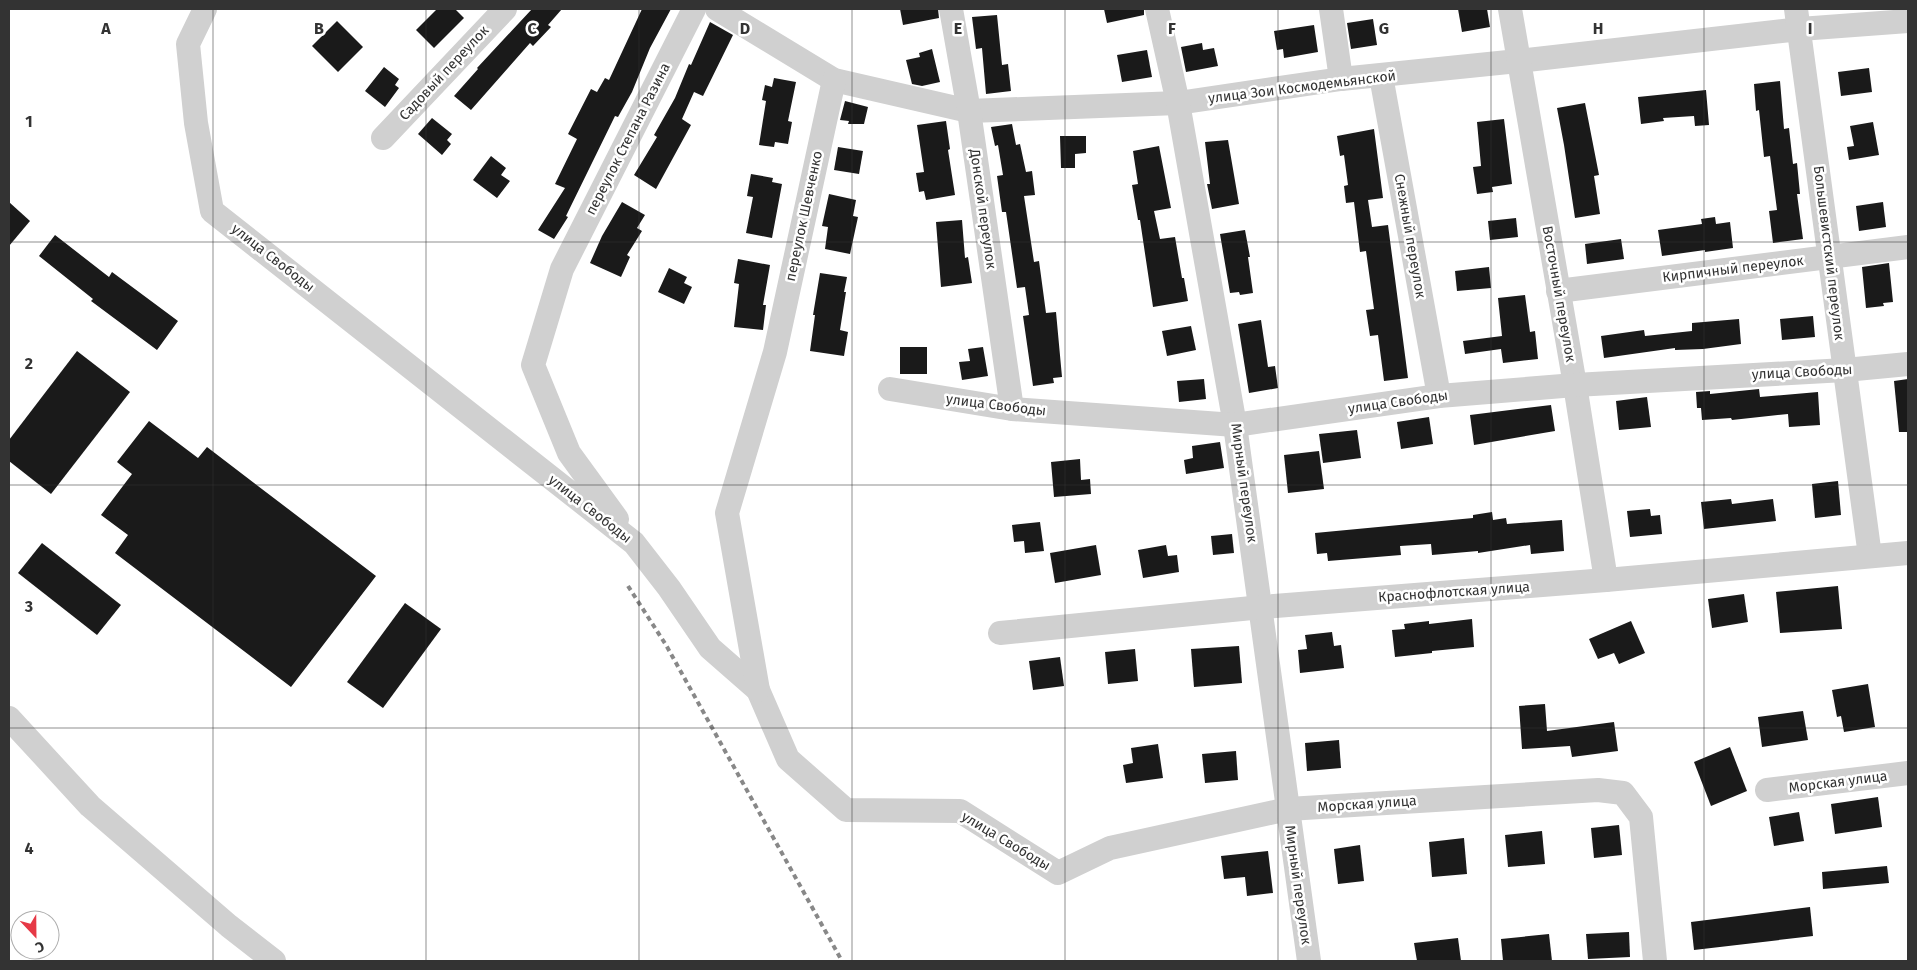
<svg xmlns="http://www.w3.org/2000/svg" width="1917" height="970" viewBox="0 0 1917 970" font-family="'Fira Sans',sans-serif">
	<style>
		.building { fill: #1a1a1a }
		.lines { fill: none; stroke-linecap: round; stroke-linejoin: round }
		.minor { stroke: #d0d0d0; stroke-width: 24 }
		.rail { stroke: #888; stroke-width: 4; stroke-dasharray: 5 4; stroke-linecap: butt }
		.grid { fill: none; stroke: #333; stroke-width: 1; stroke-opacity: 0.55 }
		.labels { text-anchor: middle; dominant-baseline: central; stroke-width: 5; stroke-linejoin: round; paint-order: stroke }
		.street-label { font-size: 14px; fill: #333; stroke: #fff }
		.grid-label { font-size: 16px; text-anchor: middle; font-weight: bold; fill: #333; stroke: #fff; stroke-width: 5; stroke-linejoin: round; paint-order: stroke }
	</style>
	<rect width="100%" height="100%" fill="#fff"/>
	<!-- building -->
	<g class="building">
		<path d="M437 9H455L464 18 434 48 416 30Z"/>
		<path d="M532 9H562L548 25 551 27 533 46 530 43 471 110 454 96 478 69 477 68Z"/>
		<path d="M642 9H671L650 48 632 92 618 117 615 116 566 216 568 217 554 239 538 230 565 188 555 184 577 139 568 134 591 89 597 92 605 78 609 80Z"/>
		<path d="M900 9H938L939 18 903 25Z"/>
		<path d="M1104 9H1144V15L1107 23Z"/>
		<path d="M1458 9H1487L1490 27 1462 32Z"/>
		<path d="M997 15 1002 65 1008 64 1011 91 986 94 982 48 976 49 972 17Z"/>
		<path d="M1373 19 1377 45 1351 49 1347 23Z"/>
		<path d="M337 21 363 47 338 72 312 46Z"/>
		<path d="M710 22 733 35 703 96 694 92 682 119 691 125 656 189 634 175 657 137 654 135 675 98 689 64 691 65Z"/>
		<path d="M1314 25 1318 52 1284 58 1283 49 1277 50 1274 31Z"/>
		<path d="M1202 43 1203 50 1214 48 1218 66 1186 72 1181 47Z"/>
		<path d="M932 49 940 82 922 86 912 84 906 60 920 57 919 53Z"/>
		<path d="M1147 50 1152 77 1122 82 1117 55Z"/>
		<path d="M384 67 399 79 395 85 399 88 385 107 365 91Z"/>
		<path d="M1869 68 1872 92 1841 96 1838 72Z"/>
		<path d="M774 78 796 82 788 121 792 122 788 144 775 142 774 147 759 145 766 101 762 100 765 85 772 87Z"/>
		<path d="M1780 81 1784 129 1789 128 1793 164 1797 163 1800 194H1797L1803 239 1773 243 1769 211 1777 210 1770 156 1764 157 1759 110 1756 111 1754 84Z"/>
		<path d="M1706 90 1709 125 1695 126 1694 116 1663 118 1664 121 1641 124 1638 97Z"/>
		<path d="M845 101 868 107 864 124H848L849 121 840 120Z"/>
		<path d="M1585 103 1599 175 1594 176 1600 214 1575 218 1564 145 1557 108Z"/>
		<path d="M432 118 452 134 447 140 451 144 442 155 418 134Z"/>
		<path d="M1504 119 1512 184 1492 187 1493 192 1477 194 1473 167 1481 166 1477 122Z"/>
		<path d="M946 121 950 149 948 150 955 195 926 200 924 191 919 192 916 173 924 172 917 125Z"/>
		<path d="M1873 122 1879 155 1849 160 1847 147 1854 146 1850 126Z"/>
		<path d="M1012 124 1016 145 1020 144 1026 172 1032 171 1035 195 1024 196 1034 262 1039 261 1046 313 1056 312 1062 377 1053 378 1054 383 1033 386 1023 316 1029 315 1025 287 1017 288 1006 212H1002L997 176 1003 175 998 145 995 146 991 127Z"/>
		<path d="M1374 129 1383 198 1368 200 1372 227 1388 225 1408 378 1384 381 1378 335 1370 336 1366 310 1374 309 1366 251 1360 252 1354 202 1346 203 1344 186 1348 185 1344 155 1340 156 1337 136Z"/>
		<path d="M1060 136H1086V153L1075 154V168H1061Z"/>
		<path d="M1228 140 1239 204 1212 209 1207 184H1210L1205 142Z"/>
		<path d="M1159 146 1171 208 1154 211 1160 239 1175 237 1182 278H1184L1188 301 1153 307 1140 220H1138L1132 185 1138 184 1133 151Z"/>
		<path d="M838 147 863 151 859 174 834 170Z"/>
		<path d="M491 156 506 168 501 175 510 181 497 198 473 180Z"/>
		<path d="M751 174 773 178 772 182 782 184 772 238 746 233 753 197 747 196Z"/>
		<path d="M829 194 856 200 853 216 858 217 850 254 825 249 828 227 822 226Z"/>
		<path d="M9 202 30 221 9 246Z"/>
		<path d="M622 202 645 215 637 228 642 231 627 255 630 257 621 277 590 263 602 236Z"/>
		<path d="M1883 202 1886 227 1859 231 1856 206Z"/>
		<path d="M1715 217 1716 224 1730 222 1733 248 1705 252V250L1662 256 1658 230 1702 224 1701 219Z"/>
		<path d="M1516 218 1518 237 1490 240 1488 221Z"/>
		<path d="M962 220 965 258 968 257 972 283 941 287 936 222Z"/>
		<path d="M1245 230 1250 257H1248L1253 293 1240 295 1239 292 1230 293 1220 234Z"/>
		<path d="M55 235 109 277 112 272 178 321 157 350 91 301 93 299 39 256Z"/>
		<path d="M1621 239 1624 259 1587 264 1585 244Z"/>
		<path d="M738 259 770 265 763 305H766L763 330 734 327 739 284 734 283Z"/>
		<path d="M1889 263 1893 302 1883 303 1884 306 1866 308 1862 267Z"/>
		<path d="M1489 267 1491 288 1457 291 1455 271Z"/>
		<path d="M669 268 687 277 684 283 692 287 684 304 658 292Z"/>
		<path d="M820 273 847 277 844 292H846L840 330 848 332 844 356 810 351 815 315H813Z"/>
		<path d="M1525 295 1530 332 1535 331 1538 359 1503 363 1501 349 1465 354 1463 341 1502 336 1498 298Z"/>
		<path d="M1813 316 1815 337 1782 340 1780 319Z"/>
		<path d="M1739 319 1741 344 1703 349 1675 350V348L1604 358 1601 336 1644 330 1645 336 1692 331V323Z"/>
		<path d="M1261 320 1268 367 1275 366 1278 388 1249 393 1238 324Z"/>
		<path d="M1191 326 1196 350 1167 356 1162 331Z"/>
		<rect x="900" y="347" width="27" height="27"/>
		<path d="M983 347 988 376 962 380 959 362 970 361 968 349Z"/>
		<path d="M77 351 130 392 51 494 9 461V440Z"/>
		<path d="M1204 379 1206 399 1179 402 1177 381Z"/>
		<path d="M1908 379V432H1899L1894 381Z"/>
		<path d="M1759 389 1760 397 1818 392 1820 425 1789 427 1788 414 1732 420 1731 418 1702 420 1701 408H1697L1696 392 1710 391V394Z"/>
		<path d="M1647 397 1651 427 1619 430 1616 401Z"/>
		<path d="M1551 405 1555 431 1474 445 1470 415Z"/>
		<path d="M1429 417 1433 444 1401 449 1397 422Z"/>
		<path d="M149 421 198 458 207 447 376 576 291 687 115 553 128 535 101 515 132 474 117 462Z"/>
		<path d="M1357 430 1361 458 1323 463 1319 434Z"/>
		<path d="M1220 442 1224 468 1186 474 1184 460 1193 458 1192 446Z"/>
		<path d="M1319 451 1324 489 1288 493 1284 455Z"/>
		<path d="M1080 459 1081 480 1090 479 1091 494 1054 497 1051 462Z"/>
		<path d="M1838 481 1841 515 1815 518 1812 484Z"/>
		<path d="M1731 499 1732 504 1773 499 1776 521 1704 529 1701 502Z"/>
		<path d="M1650 509 1651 516 1660 515 1662 534 1630 537 1627 511Z"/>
		<path d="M1492 512 1493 520 1506 518 1507 524 1562 520 1564 551 1531 554 1530 545 1478 553V551L1432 555 1431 544 1400 546 1401 555 1328 561 1327 553 1317 554 1315 533 1473 518V515Z"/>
		<path d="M1040 522 1044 551 1025 553 1024 541 1014 542 1012 525Z"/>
		<path d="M1232 534 1234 553 1213 555 1211 536Z"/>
		<path d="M42 543 121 605 97 635 18 573Z"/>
		<path d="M1096 545 1101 575 1055 583 1050 553Z"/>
		<path d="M1166 545 1168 556 1177 555 1179 572 1143 578 1138 550Z"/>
		<path d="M1838 586 1842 629 1780 633 1776 592Z"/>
		<path d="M1744 594 1748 622 1712 628 1708 599Z"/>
		<path d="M405 603 441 629 383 708 347 682Z"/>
		<path d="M1472 619 1474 647 1432 651V653L1395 657 1392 630 1405 629 1404 624 1429 621V624Z"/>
		<path d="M1631 621 1645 653 1619 664 1614 653 1598 659 1589 639Z"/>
		<path d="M1332 632 1334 646 1341 645 1344 668 1300 673 1298 650 1307 649 1305 635Z"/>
		<path d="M1239 646 1242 683 1194 687 1191 649Z"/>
		<path d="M1135 649 1138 681 1108 684 1105 652Z"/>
		<path d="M1060 657 1064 686 1033 690 1029 661Z"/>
		<path d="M1868 684 1875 727 1844 732 1841 716 1837 717 1832 690Z"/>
		<path d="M1545 704 1547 731 1614 722 1618 751 1572 757 1570 746 1522 749 1519 706Z"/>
		<path d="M1803 711 1808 740 1762 747 1758 717Z"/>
		<path d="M1339 740 1341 768 1307 771 1305 743Z"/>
		<path d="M1158 744 1163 778 1126 783 1123 765 1133 763 1131 748Z"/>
		<path d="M1730 747 1747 791 1711 806 1694 762Z"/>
		<path d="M1236 751 1238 780 1205 783 1202 754Z"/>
		<path d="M1878 797 1882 827 1835 834 1831 804Z"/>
		<path d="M1799 812 1804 841 1774 846 1769 817Z"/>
		<path d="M1619 825 1622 855 1594 858 1591 828Z"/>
		<path d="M1542 831 1545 864 1508 867 1505 835Z"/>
		<path d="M1464 838 1467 874 1432 877 1429 842Z"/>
		<path d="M1360 845 1364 881 1338 884 1334 849Z"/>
		<path d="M1268 851 1273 893 1247 896 1245 877 1224 879 1221 856Z"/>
		<path d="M1887 866 1889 883 1823 889 1822 872Z"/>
		<path d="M1810 907 1813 936 1694 950 1691 922Z"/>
		<path d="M1629 932 1630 957 1588 959 1586 934Z"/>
		<path d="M1549 934 1552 961H1503L1501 939Z"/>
		<path d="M1458 938 1461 961H1417L1414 943Z"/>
	</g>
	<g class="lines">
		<!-- minor -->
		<g class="minor">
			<path d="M205 9 188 44 196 123 212 211 634 543 669 588 710 648 758 690 788 759 846 810 960 811 1058 873 1110 848 1288 809 1598 790 1623 793 1641 817 1655 961"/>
			<path d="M717 9 834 80 969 111 1178 103 1341 79 1518 61 1800 29 1908 21"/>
			<path d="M951 9 969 111 1012 409"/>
			<path d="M1157 9 1178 103 1235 425 1309 961"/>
			<path d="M1331 9 1341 79"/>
			<path d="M1510 9 1575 385 1606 580"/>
			<path d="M1796 9 1870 556"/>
			<path d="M1381 76 1439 396"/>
			<path d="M383 138 505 9"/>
			<path d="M1558 291 1908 247"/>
			<path d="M890 389 1012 409 1235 425 1439 396 1575 385 1845 370 1908 364"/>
			<path d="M617 519 569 453 533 365 562 269 694 9"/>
			<path d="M1000 633 1262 607 1606 580 1908 553"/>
			<path d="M758 690 727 513 775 352 834 80"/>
			<path d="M9 718 90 806 229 926 274 961"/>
			<path d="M1767 790 1908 773"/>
		</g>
		<!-- rail -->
		<path class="rail" d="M628 586 666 645 842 961"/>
	</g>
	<!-- grid -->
	<path class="grid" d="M213 9V961M426 9V961M639 9V961M852 9V961M1065 9V961M1278 9V961M1491 9V961M1704 9V961M9 242H1908M9 485H1908M9 728H1908"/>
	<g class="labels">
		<!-- street labels -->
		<g class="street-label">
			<text transform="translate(444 73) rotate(-47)">Садовый переулок</text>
			<text transform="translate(1302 87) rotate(-7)">улица Зои Космодемьянской</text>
			<text transform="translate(628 139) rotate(-63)">переулок Степана Разина</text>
			<text transform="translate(983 209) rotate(82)">Донской переулок</text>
			<text transform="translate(804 216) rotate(-78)">переулок Шевченко</text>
			<text transform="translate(1410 236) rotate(80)">Снежный переулок</text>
			<text transform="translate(1829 253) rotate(83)">Большевистский переулок</text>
			<text transform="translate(273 258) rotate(38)">улица Свободы</text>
			<text transform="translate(1733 269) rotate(-7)">Кирпичный переулок</text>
			<text transform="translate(1559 294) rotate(80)">Восточный переулок</text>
			<text transform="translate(1802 372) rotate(-3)">улица Свободы</text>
			<text transform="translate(1398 402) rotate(-8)">улица Свободы</text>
			<text transform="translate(996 405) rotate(7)">улица Свободы</text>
			<text transform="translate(1244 483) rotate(82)">Мирный переулок</text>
			<text transform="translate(590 509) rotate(38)">улица Свободы</text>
			<text transform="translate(1454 592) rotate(-4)">Краснофлотская улица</text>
			<text transform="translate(1838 782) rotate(-7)">Морская улица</text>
			<text transform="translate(1367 804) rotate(-4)">Морская улица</text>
			<text transform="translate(1006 841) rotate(31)">улица Свободы</text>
			<text transform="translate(1298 885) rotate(82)">Мирный переулок</text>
		</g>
	</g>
	<g class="grid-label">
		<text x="106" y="34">A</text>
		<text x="319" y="34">B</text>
		<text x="532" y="34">C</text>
		<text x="745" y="34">D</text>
		<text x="958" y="34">E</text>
		<text x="1172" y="34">F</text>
		<text x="1384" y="34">G</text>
		<text x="1598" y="34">H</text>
		<text x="1810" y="34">I</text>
		<text x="29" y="127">1</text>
		<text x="29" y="369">2</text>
		<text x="29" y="612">3</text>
		<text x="29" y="854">4</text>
	</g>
	<!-- border -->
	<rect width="1917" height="970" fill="none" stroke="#333333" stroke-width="20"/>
	<!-- north arrow -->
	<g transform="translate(35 935) rotate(158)"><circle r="24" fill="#ffffff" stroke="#adadad"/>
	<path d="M0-4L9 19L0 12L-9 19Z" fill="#e63946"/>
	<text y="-8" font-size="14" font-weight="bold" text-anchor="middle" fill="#333333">С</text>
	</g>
</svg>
